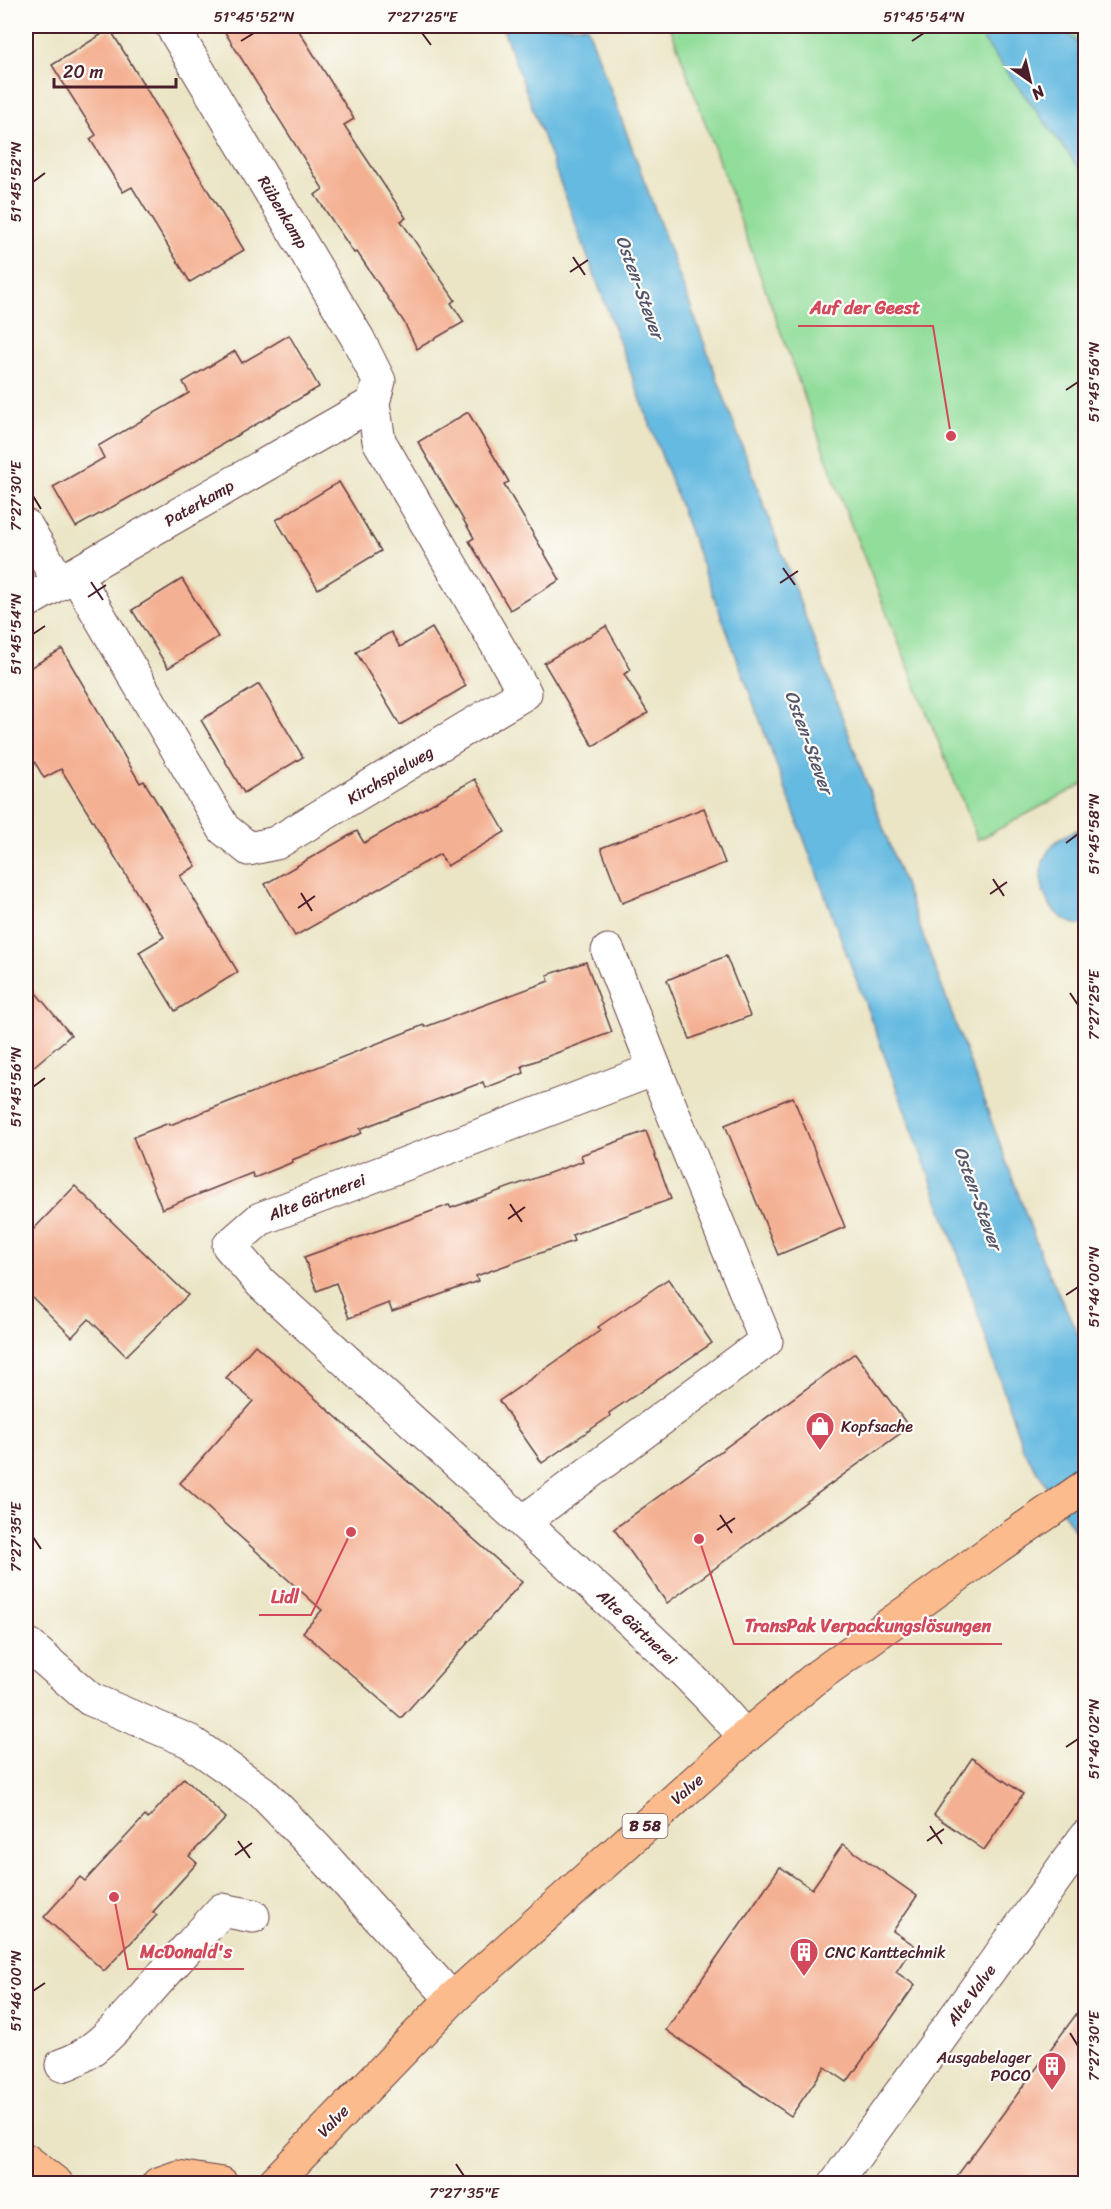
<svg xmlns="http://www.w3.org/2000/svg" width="1111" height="2209" viewBox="0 0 1111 2209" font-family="Sriracha,sans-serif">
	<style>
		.green { fill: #91dd9a; stroke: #6e7e62; stroke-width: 1.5 }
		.water { fill: #65bae1; stroke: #586c86; stroke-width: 1.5 }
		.building { fill: #f4b093 }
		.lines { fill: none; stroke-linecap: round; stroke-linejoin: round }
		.minor-casing { stroke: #623d42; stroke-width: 35 }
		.major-casing { stroke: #623d42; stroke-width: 35 }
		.minor { stroke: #fff; stroke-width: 33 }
		.major { stroke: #fbbb8c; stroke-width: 33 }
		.ticks { fill: none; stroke: #4a1f2b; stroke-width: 2 }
		.labels { text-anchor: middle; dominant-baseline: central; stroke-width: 4.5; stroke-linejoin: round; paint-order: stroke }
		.shield { fill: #fdfcf7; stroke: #806168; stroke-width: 1.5 }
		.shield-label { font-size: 15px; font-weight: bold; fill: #4a1f2b }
		.street-label { font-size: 16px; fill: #4a1f2b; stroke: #fdfcf7 }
		.poi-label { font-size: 16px; fill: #4a1f2b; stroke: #fdfcf7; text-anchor: start }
		.water-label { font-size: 18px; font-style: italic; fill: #53556b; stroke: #fdfcf7 }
		.leader { fill: none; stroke: #d1495b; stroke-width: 2 }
		.callout-dot { fill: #d1495b; stroke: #fdfcf7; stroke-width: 2 }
		.callout-label { font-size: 18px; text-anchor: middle; font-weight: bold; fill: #d1495b; stroke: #fdfcf7; stroke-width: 4.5; stroke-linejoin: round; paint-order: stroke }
		.neatline { fill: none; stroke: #4a1f2b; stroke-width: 2 }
		.ticks-label { font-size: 15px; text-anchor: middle; fill: #4a1f2b }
	</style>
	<rect width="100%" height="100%" fill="#fdfcf7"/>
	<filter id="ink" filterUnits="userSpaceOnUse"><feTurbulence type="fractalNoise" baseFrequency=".0167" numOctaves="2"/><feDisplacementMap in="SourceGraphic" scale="12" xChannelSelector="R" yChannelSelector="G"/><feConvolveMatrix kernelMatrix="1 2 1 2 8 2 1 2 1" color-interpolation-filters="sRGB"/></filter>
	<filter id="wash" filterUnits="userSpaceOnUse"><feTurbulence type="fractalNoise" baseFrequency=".008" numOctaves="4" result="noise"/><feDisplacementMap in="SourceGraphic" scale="24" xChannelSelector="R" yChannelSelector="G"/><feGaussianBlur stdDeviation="1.35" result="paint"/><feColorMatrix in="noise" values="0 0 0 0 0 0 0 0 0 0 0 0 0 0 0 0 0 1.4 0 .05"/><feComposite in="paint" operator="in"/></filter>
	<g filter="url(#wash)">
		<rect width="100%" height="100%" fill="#ebe5c6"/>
		<!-- green -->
		<path class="green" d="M670 26H1085V783L978 840 846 512Z"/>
		<!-- water -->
		<g class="water">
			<path d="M502 26H587L1042 1258 1085 1349V1546L1023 1449 956 1248Z"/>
			<path d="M973 26H1060L1085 50V176Z"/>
			<path d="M1080 829H1085V925C1049 925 1030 879 1049 850 1056 839 1068 834 1080 829Z"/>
		</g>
		<g id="blocks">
			<!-- building -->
			<g class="building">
				<path d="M221 26H296L354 119 344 125 406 218 401 221 455 300 451 303 464 322 417 349 404 322 357 252 354 253 315 195 323 189Z"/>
				<path d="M110 29 244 250 190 282 132 187 123 192 90 139 96 135 52 65Z"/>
				<path d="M289 335 319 387 179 470 76 527 53 487 104 458 98 446 189 393 183 382 235 351 242 363Z"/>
				<path d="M468 412 509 482 504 484 560 580 510 610 469 541 474 538 418 442Z"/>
				<path d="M339 482 381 551 318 589 276 520Z"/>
				<path d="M182 579 218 637 168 668 132 610Z"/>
				<path d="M606 626 631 670 624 674 648 713 593 746 544 663Z"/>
				<path d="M432 628 466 686 400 725 356 652 391 632 400 647Z"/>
				<path d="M62 649 140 783 144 781 196 866 180 876 238 972 175 1011 139 952 164 937 61 769 44 778 26 747V670Z"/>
				<path d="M259 684 303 757 244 793 201 720Z"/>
				<path d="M475 779 505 832 447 866 440 854 295 936 265 884 357 831 364 843Z"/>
				<path d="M704 808 725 863 622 903 601 848Z"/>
				<path d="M726 956 750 1016 690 1039 667 980Z"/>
				<path d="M586 962 612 1032 522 1066 524 1073 485 1088 483 1082 360 1129 362 1133 292 1160 293 1162 254 1178 252 1173 162 1209 133 1137 169 1123 170 1125 424 1025 425 1027 549 981 547 975Z"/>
				<path d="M26 981 71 1035 26 1073Z"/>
				<path d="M793 1097 845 1227 778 1255 725 1125Z"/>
				<path d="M646 1131 671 1199 572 1235 574 1241 476 1276 478 1281 392 1312 389 1303 349 1318 336 1283 317 1291 304 1257 449 1205 451 1208 583 1161 581 1155Z"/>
				<path d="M75 1186 188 1295 126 1356 89 1319 72 1337 26 1291V1237Z"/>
				<path d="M668 1279 712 1343 609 1413 610 1416 542 1463 499 1401 601 1330 598 1327Z"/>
				<path d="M255 1345 522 1582 401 1718 303 1632 322 1610 180 1483 253 1401 226 1378Z"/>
				<path d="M855 1353 909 1427 667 1603 614 1529Z"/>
				<path d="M972 1758 1023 1794 984 1850 934 1815Z"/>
				<path d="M184 1778 226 1818 189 1856 197 1863 153 1912 157 1915 104 1971 44 1917 80 1877 85 1881 145 1816 148 1819Z"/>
				<path d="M843 1844 917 1896 893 1931 914 1945 896 1972 915 1985 847 2082 825 2067 791 2116 666 2030 780 1867 812 1889Z"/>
				<path d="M1086 2001V2184H951Z"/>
			</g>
		</g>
	</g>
	<g filter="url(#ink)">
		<use href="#blocks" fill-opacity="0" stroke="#623d42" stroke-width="1.5"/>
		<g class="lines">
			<!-- minor casing -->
			<g class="minor-casing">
				<g id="minor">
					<path d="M26 526 60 583"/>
					<path d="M75 574 224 829 249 849 276 843 525 693 379 441 373 403 379 381 358 339 172 26"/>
					<path d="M26 602 373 403"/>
					<path d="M608 951 655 1069"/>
					<path d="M523 1522 766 1341 655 1069 260 1219 229 1246 261 1283C354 1368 447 1453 540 1538 610 1602 683 1664 745 1737"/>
					<path d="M26 1643 90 1699 189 1741 262 1792 318 1850 452 1999"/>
					<path d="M62 2065C97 2055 130 2012 154 1985 177 1960 199 1935 222 1910L253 1916"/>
					<path d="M835 2184 1086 1836"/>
				</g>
			</g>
			<!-- major casing -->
			<g class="major-casing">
				<g id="major">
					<path d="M26 2160 57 2184"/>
					<path d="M158 2184 178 2177 222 2184"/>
					<path d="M273 2184 452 1999 745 1737 818 1676 997 1547 1086 1486"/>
				</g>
			</g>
			<!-- minor -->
			<use href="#minor" class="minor"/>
			<!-- major -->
			<use href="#major" class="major"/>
		</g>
	</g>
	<!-- ticks -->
	<path class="ticks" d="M422 33 431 45M241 41 254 33M912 41 924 33M33 182 45 173M573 257 585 275M570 272 588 260M1066 390 1078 382M33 496 41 509M783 568 795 585M91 582 103 600M780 583 798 571M88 597 106 585M33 634 45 626M1066 843 1078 834M993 879 1004 896M301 893 312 911M990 894 1007 882M298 908 315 896M1070 993 1078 1005M33 1087 45 1078M510 1204 522 1222M508 1219 525 1207M1066 1295 1078 1287M720 1515 732 1533M717 1530 735 1518M33 1537 41 1549M1066 1747 1078 1739M930 1826 942 1844M238 1841 250 1858M927 1841 944 1829M235 1855 252 1843M33 1991 45 1983M1070 2033 1078 2046M456 2164 464 2176"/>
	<!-- icons -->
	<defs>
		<g id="shop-pin" transform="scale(1.5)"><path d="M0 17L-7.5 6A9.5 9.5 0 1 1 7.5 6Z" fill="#d1495b" stroke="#fdfcf7"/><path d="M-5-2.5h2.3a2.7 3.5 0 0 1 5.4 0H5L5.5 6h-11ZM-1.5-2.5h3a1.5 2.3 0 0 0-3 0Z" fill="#fff"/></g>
		<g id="building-pin" transform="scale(1.5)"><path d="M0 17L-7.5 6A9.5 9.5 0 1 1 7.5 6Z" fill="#d1495b" stroke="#fdfcf7"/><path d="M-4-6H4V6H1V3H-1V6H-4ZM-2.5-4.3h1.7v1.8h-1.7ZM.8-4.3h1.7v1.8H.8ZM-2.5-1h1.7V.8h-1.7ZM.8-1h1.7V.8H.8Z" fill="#fff"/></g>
	</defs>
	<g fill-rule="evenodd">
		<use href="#shop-pin" x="820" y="1426"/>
		<use href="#building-pin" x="804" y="1952"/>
		<use href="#building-pin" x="1052" y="2066"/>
	</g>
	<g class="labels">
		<!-- shield labels -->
		<rect class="shield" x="622.5" y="1814" width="45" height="24" rx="4.5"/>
		<g class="shield-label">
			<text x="645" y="1826">B 58</text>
		</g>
		<!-- street labels -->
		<g class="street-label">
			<text transform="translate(283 212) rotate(59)">Rübenkamp</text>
			<text transform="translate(199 503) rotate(-30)">Paterkamp</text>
			<text transform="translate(390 775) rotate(-31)">Kirchspielweg</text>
			<text transform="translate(317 1197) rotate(-21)">Alte Gärtnerei</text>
			<text transform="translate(637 1627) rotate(43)">Alte Gärtnerei</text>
			<text transform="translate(687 1789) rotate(-41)">Valve</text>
			<text transform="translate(971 1995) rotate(-54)">Alte Valve</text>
			<text transform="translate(333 2121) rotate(-46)">Valve</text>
		</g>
		<!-- poi labels -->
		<g class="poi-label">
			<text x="841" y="1426">Kopfsache</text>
			<text x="825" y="1952">CNC Kanttechnik</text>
			<text x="1031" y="2057" text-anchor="end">Ausgabelager<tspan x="1031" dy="18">POCO</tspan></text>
		</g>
		<!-- water labels -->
		<g class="water-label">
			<text transform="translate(640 287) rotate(70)">Osten-Stever</text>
			<text transform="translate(809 742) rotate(70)">Osten-Stever</text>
			<text transform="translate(978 1198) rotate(70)">Osten-Stever</text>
		</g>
	</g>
	<!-- callouts -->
	<path class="leader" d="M951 436L933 326H798M351 1532L311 1615H259M699 1539L734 1644H1002M114 1897L128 1969H244"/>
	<g class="callout-dot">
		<circle cx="951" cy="436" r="6"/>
		<circle cx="351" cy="1532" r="6"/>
		<circle cx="699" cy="1539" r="6"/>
		<circle cx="114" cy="1897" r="6"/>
	</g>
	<g class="callout-label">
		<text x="865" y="314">Auf der Geest</text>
		<text x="285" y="1603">Lidl</text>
		<text x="868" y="1632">TransPak Verpackungslösungen</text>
		<text x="186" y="1958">McDonald's</text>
	</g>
	<!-- margin -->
	<rect width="1111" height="2209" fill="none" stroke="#fdfcf7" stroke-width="66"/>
	<!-- north arrow -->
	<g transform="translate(1030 81) rotate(146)" stroke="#fdfcf7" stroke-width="4.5" paint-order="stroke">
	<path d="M0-4.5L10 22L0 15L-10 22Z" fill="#4a1f2b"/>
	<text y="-9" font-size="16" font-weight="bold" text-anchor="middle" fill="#4a1f2b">N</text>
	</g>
	<!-- scale -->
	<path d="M54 78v9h122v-9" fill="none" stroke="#4a1f2b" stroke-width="3"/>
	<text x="63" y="78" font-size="18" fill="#4a1f2b" stroke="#fdfcf7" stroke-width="4.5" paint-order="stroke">20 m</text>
	<rect x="33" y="33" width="1045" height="2143" class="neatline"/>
	<g class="ticks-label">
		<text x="254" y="22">51°45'52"N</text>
		<text x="422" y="22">7°27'25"E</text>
		<text x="924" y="22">51°45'54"N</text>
		<text transform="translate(16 182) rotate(-90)" y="5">51°45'52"N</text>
		<text transform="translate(1094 382) rotate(-90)" y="5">51°45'56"N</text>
		<text transform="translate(16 496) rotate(-90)" y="5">7°27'30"E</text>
		<text transform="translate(16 634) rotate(-90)" y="5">51°45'54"N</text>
		<text transform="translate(1094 834) rotate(-90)" y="5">51°45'58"N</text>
		<text transform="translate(1094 1005) rotate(-90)" y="5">7°27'25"E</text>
		<text transform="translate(16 1087) rotate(-90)" y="5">51°45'56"N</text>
		<text transform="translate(1094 1287) rotate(-90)" y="5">51°46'00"N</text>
		<text transform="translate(16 1537) rotate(-90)" y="5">7°27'35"E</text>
		<text transform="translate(1094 1739) rotate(-90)" y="5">51°46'02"N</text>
		<text transform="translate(16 1991) rotate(-90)" y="5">51°46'00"N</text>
		<text transform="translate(1094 2046) rotate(-90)" y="5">7°27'30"E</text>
		<text x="464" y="2198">7°27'35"E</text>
	</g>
</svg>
